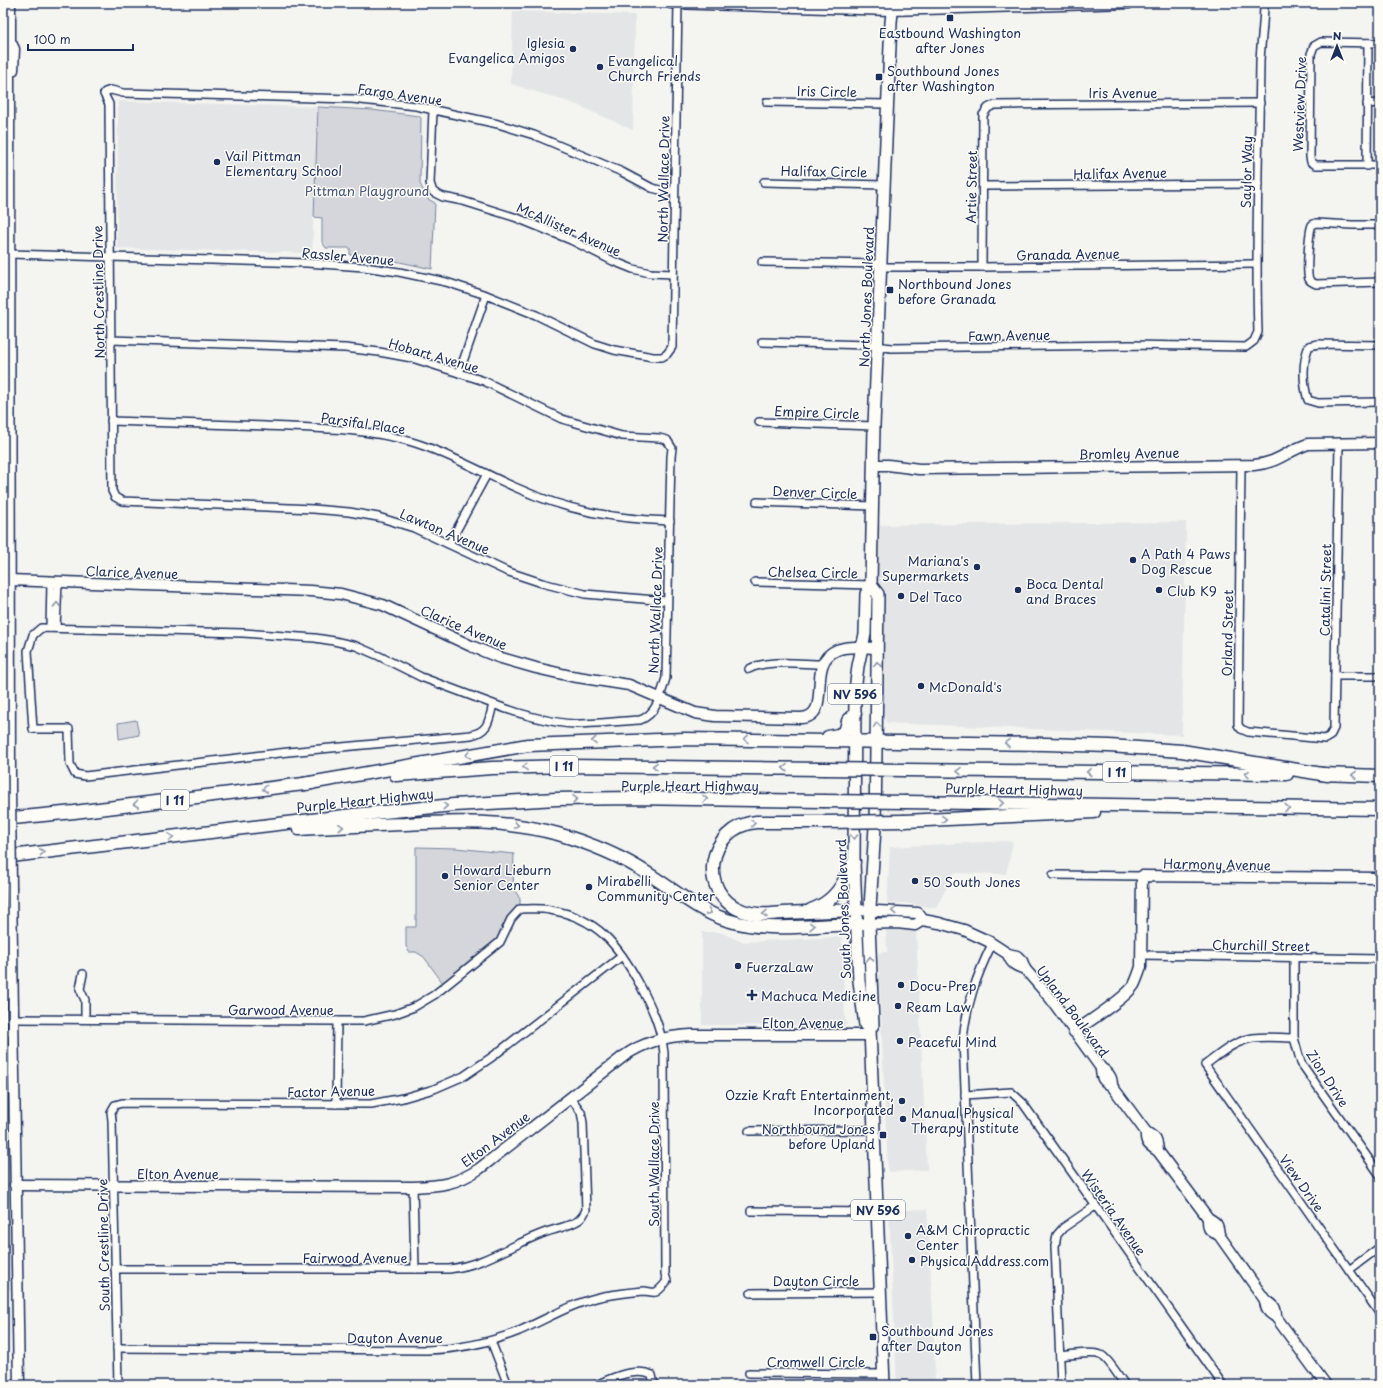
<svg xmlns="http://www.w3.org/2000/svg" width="1383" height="1388" viewBox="0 0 1383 1388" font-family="'Playpen Sans',sans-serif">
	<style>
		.built { fill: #e4e5e6 }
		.green { fill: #d4d6db; stroke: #78829c }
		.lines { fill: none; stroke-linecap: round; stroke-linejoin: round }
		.street-casing { stroke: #1b2f5e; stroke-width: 10 }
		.secondary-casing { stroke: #1b2f5e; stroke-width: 13 }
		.primary-casing { stroke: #1b2f5e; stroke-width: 14 }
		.highway-casing { stroke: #1b2f5e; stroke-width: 15 }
		.street { stroke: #fdfcf7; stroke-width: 7 }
		.secondary { stroke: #fdfcf7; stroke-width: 10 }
		.primary { stroke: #fdfcf7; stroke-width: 11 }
		.highway { stroke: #fdfcf7; stroke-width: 12 }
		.secondary-bridge-casing { stroke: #1b2f5e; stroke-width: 13; stroke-linecap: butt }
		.highway-bridge-casing { stroke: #1b2f5e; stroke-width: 15; stroke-linecap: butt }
		.secondary-bridge { stroke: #fdfcf7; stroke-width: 10 }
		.highway-bridge { stroke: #fdfcf7; stroke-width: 12 }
		.oneway { stroke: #8c96aa }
		.poi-dot { fill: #1b2f5e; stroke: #fdfcf7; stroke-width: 1.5 }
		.labels { text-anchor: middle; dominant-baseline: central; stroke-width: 3; stroke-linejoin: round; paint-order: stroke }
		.shield { fill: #fdfcf7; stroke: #5f6c8c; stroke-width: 1 }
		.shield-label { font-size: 12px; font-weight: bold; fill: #1b2f5e }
		.poi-label { font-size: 13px; fill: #1b2f5e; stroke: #fdfcf7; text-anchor: start }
		.street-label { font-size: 13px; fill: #1b2f5e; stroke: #fdfcf7 }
		.park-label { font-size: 13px; fill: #49597d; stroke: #fdfcf7 }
	</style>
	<rect width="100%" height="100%" fill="#f4f4f1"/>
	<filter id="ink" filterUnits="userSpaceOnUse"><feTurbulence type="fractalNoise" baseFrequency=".025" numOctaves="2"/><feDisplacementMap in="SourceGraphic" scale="8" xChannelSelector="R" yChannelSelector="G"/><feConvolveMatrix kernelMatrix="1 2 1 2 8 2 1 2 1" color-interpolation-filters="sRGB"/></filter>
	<g filter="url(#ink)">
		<!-- built -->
		<g class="built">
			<path d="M513 11 635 15 633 130 575 104 511 84Z"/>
			<path d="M118 101 318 107 312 253 117 248Z"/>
			<path d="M1186 522 1182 735 886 723 871 624 872 525Z"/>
			<path d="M1006 841 1013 842 1006 874 954 873 936 908 903 903 887 904 890 847Z"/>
			<path d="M11 879 17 1290H3V883Z"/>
			<path d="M886 928 916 930 927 1170 888 1172 878 953 887 952Z"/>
			<path d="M702 932H720L742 942 842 937 845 1020 848 1024 843 1026 702 1025Z"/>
			<path d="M927 1209 934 1333 935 1385H897L889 1211Z"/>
		</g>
		<!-- green -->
		<g class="green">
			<path d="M318 107 372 110 419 116 421 118 420 184 428 199 435 203 432 269 395 261 350 255V248H326L322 242V218L314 217Z"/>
			<path d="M136 720 139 735 119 739 118 723Z"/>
			<path d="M416 847 456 848 514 854 513 887 520 899V909L500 942 445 986 424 957 416 952H409L406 946V927H416Z"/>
			<path d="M3 1290H4L5 1385H3Z"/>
		</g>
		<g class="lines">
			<!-- street casing -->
			<g class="street-casing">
				<g id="street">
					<path d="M1380 43 1321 42 1314 46 1311 54 1310 157 1311 162 1316 165H1380"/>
					<path d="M767 102 887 104"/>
					<path d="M1367 104 1380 103"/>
					<path d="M433 110 430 183 433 192 443 197 463 201 517 218 571 240 613 261 633 269 650 273 673 274"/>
					<path d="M1367 166 1368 43"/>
					<path d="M764 182 884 185"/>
					<path d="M983 186 1258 184"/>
					<path d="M1380 225H1352L1316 223 1312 225C1309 231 1306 272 1309 279 1310 282 1314 283 1316 284L1380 282"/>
					<path d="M10 254 307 263 364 267 399 272 446 282 486 295 536 315 595 344 614 350 653 357H662L667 354 672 347 678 3"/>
					<path d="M762 262 881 264"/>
					<path d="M881 267H982L1256 264"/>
					<path d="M982 267 983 115 988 108 994 105 1260 103"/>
					<path d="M111 340 345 348 379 352 412 358 459 373 484 381 562 419 622 436 659 438 667 440 672 448 671 457 666 678C661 694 657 714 640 720 618 721 596 724 575 724 550 723 516 713 493 704L421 677 379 656 356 646 334 641 315 638 243 633 41 628 33 635 28 651 33 729H69L70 764 75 774 85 776 288 752 471 735C489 731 489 720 493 704"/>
					<path d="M762 342 869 345 891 348 1130 345 1246 347 1254 341 1258 332C1255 241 1259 151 1260 61 1261 41 1264 22 1264 3"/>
					<path d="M1380 345 1318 344 1309 346C1302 362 1303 384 1308 400L1318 403 1380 402"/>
					<path d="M459 373 486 295"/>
					<path d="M111 421C163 423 214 424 265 426 314 428 365 428 412 442 449 453 482 473 517 488 567 511 615 519 670 521"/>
					<path d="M759 422 874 426"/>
					<path d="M1241 466 1238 725 1241 729 1248 732 1325 739 1330 736 1334 728 1339 443"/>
					<path d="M757 502 873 506"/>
					<path d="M449 544 487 474"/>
					<path d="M755 582 871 585"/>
					<path d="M667 601 585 594 542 583 506 571 414 528 378 517 349 512 313 509 122 501 115 497 112 491 109 104 104 94 105 92 111 90 123 93 352 99 416 106 498 124 534 135 622 172 652 188 664 191H674"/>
					<path d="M50 628 51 582"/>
					<path d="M56 628 58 582"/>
					<path d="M749 669C767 659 801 664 822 664"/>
					<path d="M1335 676H1380"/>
					<path d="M1053 875 1142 876"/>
					<path d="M1141 955 1380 959"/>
					<path d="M1294 957V1038L1301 1063 1380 1175"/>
					<path d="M83 974 80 989 85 1000V1019"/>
					<path d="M13 1019 337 1021H364L395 1014 414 1007 434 995 500 942 511 919 520 909C530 909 540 908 550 910 597 917 619 946 640 985 652 1008 661 1027 664 1053L665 1274 667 1281C663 1286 661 1289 656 1292 652 1293 648 1291 644 1291 630 1292 617 1294 604 1296 574 1302 547 1319 519 1331 489 1343 459 1349 427 1350L117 1348"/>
					<path d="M3 1032H13"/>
					<path d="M1294 1038C1281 1038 1266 1036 1253 1038 1234 1041 1220 1054 1205 1065L1380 1314"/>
					<path d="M965 1095 1011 1092 1022 1102 1223 1385"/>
					<path d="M336 1104 337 1021"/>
					<path d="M749 1131 874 1130"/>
					<path d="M413 1187 415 1269"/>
					<path d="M751 1211 878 1212"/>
					<path d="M115 1269H449C483 1265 510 1246 541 1234 553 1229 569 1227 579 1220 583 1217 584 1214 586 1210L583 1123 581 1112 571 1098"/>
					<path d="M1349 1270 1380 1247"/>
					<path d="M751 1293 881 1292"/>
					<path d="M491 1341 508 1385"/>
					<path d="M1060 1356C1071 1355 1092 1351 1101 1355 1109 1359 1119 1377 1125 1385"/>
					<path d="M749 1373 884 1374"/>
					<path d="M118 1385 112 1120 111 1112 115 1105 122 1103 371 1104 403 1098 434 1089 464 1076 492 1057 622 956"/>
					<path d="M596 1385C612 1378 635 1367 652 1375L654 1385"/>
					<path d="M977 1385 963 1039C967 1003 976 977 992 944"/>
					<path d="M1061 1385 1055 1246 1057 1235 1063 1228 1095 1206"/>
				</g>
			</g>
			<!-- secondary casing -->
			<g class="secondary-casing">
				<g id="secondary">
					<path d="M671 3 891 10 1129 3"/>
					<path d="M9 73 10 790"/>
					<path d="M9 73 13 70 14 49 10 41V3"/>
					<path d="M9 73 6 71 5 48 10 41"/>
					<path d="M874 465H888L919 469 1254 465C1278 463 1287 451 1308 444L1380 443"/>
					<path d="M9 580 311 591 341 594 383 605 471 646 498 657 536 668 571 676 629 685 695 713 715 716 801 718C835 716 804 663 837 650 849 645 865 648 877 648"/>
					<path d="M11 888 19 1385"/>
					<path d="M856 910 918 913 923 920"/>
					<path d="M861 924 897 923 915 925 923 920 939 923 964 930 988 941 1008 954 1017 956 1022 961 1025 969 1051 999 1101 1068C1109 1073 1112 1077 1112 1086"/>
					<path d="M1008 954C1011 964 1016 966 1025 969"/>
					<path d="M1074 1032C1089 1021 1125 999 1134 985 1137 979 1139 973 1141 967L1142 876 1380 878"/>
					<path d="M1101 1068C1101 1078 1103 1081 1112 1086L1146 1132C1156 1138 1157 1139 1158 1151"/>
					<path d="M1146 1132C1145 1143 1149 1145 1158 1151L1208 1218C1217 1223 1218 1224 1219 1235"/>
					<path d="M15 1185 413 1187C440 1186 457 1184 479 1169L624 1056C644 1042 666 1036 691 1035H870"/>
					<path d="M1208 1218C1208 1229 1208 1230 1219 1235L1265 1300C1274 1305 1276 1307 1276 1317"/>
					<path d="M1265 1300C1266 1309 1267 1312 1276 1317L1326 1385"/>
				</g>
			</g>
			<!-- primary casing -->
			<g class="primary-casing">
				<g id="primary">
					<path d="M871 585 878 594 875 827 869 924 873 1025 870 1029 884 1385"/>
					<path d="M870 1029 865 1025 859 981 854 862 855 691 858 666 865 634 866 594 871 585 874 426 891 22 893 3"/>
				</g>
			</g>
			<!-- highway casing -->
			<g class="highway-casing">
				<g id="highway">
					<path d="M828 737 838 735 844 732 846 729 848 721 855 714"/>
					<path d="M906 770 1287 774"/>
					<path d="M1321 774 1380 776"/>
					<path d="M396 775 492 768 568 766 824 769"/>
					<path d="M304 784 528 745 685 739 1046 744 1109 746 1182 751 1328 775"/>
					<path d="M906 802 1380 809"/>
					<path d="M3 819 74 812 312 783"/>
					<path d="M905 821 1094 812"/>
					<path d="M823 822H756C707 827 696 894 743 911 756 916 770 914 783 913 807 912 832 911 856 910"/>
					<path d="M299 829C334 827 370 825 405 824 457 821 507 820 558 834 589 843 619 855 647 873 673 889 698 911 727 920 768 933 815 925 857 924"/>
					<path d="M3 857 353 815 454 805 556 799 633 798 823 801"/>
					<path d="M811 910C825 905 837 895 844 881 848 873 847 870 854 862"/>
				</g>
			</g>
			<!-- street -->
			<use href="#street" class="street"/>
			<!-- secondary -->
			<use href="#secondary" class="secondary"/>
			<!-- primary -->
			<use href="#primary" class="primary"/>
			<!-- highway -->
			<use href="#highway" class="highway"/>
			<!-- secondary-bridge casing -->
			<g class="secondary-bridge-casing">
				<path id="secondary-bridge" d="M10 790 11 888"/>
			</g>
			<!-- highway-bridge casing -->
			<g class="highway-bridge-casing">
				<g id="highway-bridge">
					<path d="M824 769 906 770"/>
					<path d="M823 801 906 802"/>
					<path d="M823 822 905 821"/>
				</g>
			</g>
			<!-- secondary-bridge -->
			<use href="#secondary-bridge" class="secondary-bridge"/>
			<!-- highway-bridge -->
			<use href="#highway-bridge" class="highway-bridge"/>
		</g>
		<!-- one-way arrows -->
		<defs><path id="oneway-chevron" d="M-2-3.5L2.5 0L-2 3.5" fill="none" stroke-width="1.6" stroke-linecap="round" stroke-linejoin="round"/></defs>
		<g class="oneway">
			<use href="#oneway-chevron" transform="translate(57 605) rotate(-88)"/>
			<use href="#oneway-chevron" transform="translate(877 664) rotate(-89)"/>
			<use href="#oneway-chevron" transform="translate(877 725) rotate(-92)"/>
			<use href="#oneway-chevron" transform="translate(746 739) rotate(-179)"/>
			<use href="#oneway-chevron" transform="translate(594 741) rotate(178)"/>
			<use href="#oneway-chevron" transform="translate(1007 743) rotate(-179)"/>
			<use href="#oneway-chevron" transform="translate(468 755) rotate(170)"/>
			<use href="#oneway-chevron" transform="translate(655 766) rotate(-179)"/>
			<use href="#oneway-chevron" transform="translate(525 767) rotate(178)"/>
			<use href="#oneway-chevron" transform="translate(785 768) rotate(-179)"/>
			<use href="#oneway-chevron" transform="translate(959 771) rotate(-179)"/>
			<use href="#oneway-chevron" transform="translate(1089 772) rotate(-179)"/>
			<use href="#oneway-chevron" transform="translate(1247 774) rotate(-179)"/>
			<use href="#oneway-chevron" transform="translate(1354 775) rotate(-179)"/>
			<use href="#oneway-chevron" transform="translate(265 789) rotate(173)"/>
			<use href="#oneway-chevron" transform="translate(575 799) rotate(-2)"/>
			<use href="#oneway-chevron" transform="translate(705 799) rotate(1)"/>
			<use href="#oneway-chevron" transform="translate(1001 803) rotate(1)"/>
			<use href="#oneway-chevron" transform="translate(136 804) rotate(173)"/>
			<use href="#oneway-chevron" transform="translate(445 806) rotate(-4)"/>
			<use href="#oneway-chevron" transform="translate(1287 808) rotate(1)"/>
			<use href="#oneway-chevron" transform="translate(944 819) rotate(-3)"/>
			<use href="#oneway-chevron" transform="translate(753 823) rotate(-8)"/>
			<use href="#oneway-chevron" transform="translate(516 825) rotate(9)"/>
			<use href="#oneway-chevron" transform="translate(341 827) rotate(-3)"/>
			<use href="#oneway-chevron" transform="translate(171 837) rotate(-7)"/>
			<use href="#oneway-chevron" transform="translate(854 837) rotate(90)"/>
			<use href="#oneway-chevron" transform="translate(42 852) rotate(-6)"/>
			<use href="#oneway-chevron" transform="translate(894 911) rotate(-178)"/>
			<use href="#oneway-chevron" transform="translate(709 912) rotate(27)"/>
			<use href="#oneway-chevron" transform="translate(765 914) rotate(179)"/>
			<use href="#oneway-chevron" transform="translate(812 926) rotate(-2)"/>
			<use href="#oneway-chevron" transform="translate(870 959) rotate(-92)"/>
		</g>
	</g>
	<!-- markers -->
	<g class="poi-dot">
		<rect x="946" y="14" width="8" height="8" rx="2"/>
		<circle cx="573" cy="49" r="4"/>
		<circle cx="600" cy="67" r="4"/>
		<rect x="875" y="73" width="8" height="8" rx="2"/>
		<circle cx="217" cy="162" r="4"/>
		<rect x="886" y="286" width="8" height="8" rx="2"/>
		<circle cx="1133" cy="560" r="4"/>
		<circle cx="977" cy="567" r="4"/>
		<circle cx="1018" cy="590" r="4"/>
		<circle cx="1159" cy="590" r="4"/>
		<circle cx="901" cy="596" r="4"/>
		<circle cx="921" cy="686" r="4"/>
		<circle cx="445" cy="876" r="4"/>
		<circle cx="915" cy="881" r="4"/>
		<circle cx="589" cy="887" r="4"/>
		<circle cx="738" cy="966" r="4"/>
		<circle cx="901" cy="985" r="4"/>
		<path d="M750 989h4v4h4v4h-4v4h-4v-4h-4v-4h4z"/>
		<circle cx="898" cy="1006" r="4"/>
		<circle cx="900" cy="1041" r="4"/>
		<circle cx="902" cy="1101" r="4"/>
		<circle cx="903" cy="1119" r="4"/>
		<rect x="879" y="1131" width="8" height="8" rx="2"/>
		<circle cx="908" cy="1236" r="4"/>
		<circle cx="912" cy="1260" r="4"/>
		<rect x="869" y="1333" width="8" height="8" rx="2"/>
	</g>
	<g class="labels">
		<!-- shield labels -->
		<g class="shield">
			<rect x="828" y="684" width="54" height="20" rx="3"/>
			<rect x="550" y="756" width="28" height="20" rx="3"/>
			<rect x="1103" y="762" width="28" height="20" rx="3"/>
			<rect x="161" y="790" width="28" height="20" rx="3"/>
			<rect x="851" y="1200" width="54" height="20" rx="3"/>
		</g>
		<g class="shield-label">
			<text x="855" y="694">NV 596</text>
			<text x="564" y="766">I 11</text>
			<text x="1117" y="772">I 11</text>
			<text x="175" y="800">I 11</text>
			<text x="878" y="1210">NV 596</text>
		</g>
		<!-- poi labels -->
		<g class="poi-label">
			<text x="950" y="32" text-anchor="middle">Eastbound Washington<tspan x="950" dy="15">after Jones</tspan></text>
			<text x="565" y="42" text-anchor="end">Iglesia<tspan x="565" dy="15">Evangelica Amigos</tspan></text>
			<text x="608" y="60">Evangelical<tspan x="608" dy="15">Church Friends</tspan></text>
			<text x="887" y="70">Southbound Jones<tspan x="887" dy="15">after Washington</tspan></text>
			<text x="225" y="155">Vail Pittman<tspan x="225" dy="15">Elementary School</tspan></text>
			<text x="898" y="283">Northbound Jones<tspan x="898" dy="15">before Granada</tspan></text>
			<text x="1141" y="553">A Path 4 Paws<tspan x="1141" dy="15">Dog Rescue</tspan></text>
			<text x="969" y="560" text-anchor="end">Mariana's<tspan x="969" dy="15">Supermarkets</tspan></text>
			<text x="1026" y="583">Boca Dental<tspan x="1026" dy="15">and Braces</tspan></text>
			<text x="1167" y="590">Club K9</text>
			<text x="909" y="596">Del Taco</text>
			<text x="929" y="686">McDonald's</text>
			<text x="453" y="869">Howard Lieburn<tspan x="453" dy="15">Senior Center</tspan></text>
			<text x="597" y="880">Mirabelli<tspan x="597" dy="15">Community Center</tspan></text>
			<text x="923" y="881">50 South Jones</text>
			<text x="746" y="966">FuerzaLaw</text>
			<text x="909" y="985">Docu-Prep</text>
			<text x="761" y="995">Machuca Medicine</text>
			<text x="906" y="1006">Ream Law</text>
			<text x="908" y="1041">Peaceful Mind</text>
			<text x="894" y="1094" text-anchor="end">Ozzie Kraft Entertainment,<tspan x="894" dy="15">Incorporated</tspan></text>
			<text x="911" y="1112">Manual Physical<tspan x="911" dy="15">Therapy Institute</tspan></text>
			<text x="875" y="1128" text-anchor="end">Northbound Jones<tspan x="875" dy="15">before Upland</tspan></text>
			<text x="916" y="1229">A&amp;M Chiropractic<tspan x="916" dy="15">Center</tspan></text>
			<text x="920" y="1260">PhysicalAddress.com</text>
			<text x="881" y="1330">Southbound Jones<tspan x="881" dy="15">after Dayton</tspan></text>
		</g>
		<!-- street labels -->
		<g class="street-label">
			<text transform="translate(827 91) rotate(1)">Iris Circle</text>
			<text x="1123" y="92">Iris Avenue</text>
			<text transform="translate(400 94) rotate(8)">Fargo Avenue</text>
			<text transform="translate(1299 104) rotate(-88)">Westview Drive</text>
			<text transform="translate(824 171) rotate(1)">Halifax Circle</text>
			<text transform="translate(1246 172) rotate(-89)">Saylor Way</text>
			<text transform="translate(1120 173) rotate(-1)">Halifax Avenue</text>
			<text transform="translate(663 179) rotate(-89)">North Wallace Drive</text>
			<text transform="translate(971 187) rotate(-89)">Artie Street</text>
			<text transform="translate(569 229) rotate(24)">McAllister Avenue</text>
			<text transform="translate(1068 254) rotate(-1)">Granada Avenue</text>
			<text transform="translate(348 256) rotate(5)">Rassler Avenue</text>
			<text transform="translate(98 292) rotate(-91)">North Crestline Drive</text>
			<text transform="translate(866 297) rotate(-88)">North Jones Boulevard</text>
			<text transform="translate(1009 335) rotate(-1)">Fawn Avenue</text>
			<text transform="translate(434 355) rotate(16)">Hobart Avenue</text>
			<text transform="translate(817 412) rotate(2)">Empire Circle</text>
			<text transform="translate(363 423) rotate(8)">Parsifal Place</text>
			<text transform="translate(1129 453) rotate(-1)">Bromley Avenue</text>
			<text transform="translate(815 492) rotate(2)">Denver Circle</text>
			<text transform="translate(445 531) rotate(23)">Lawton Avenue</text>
			<text transform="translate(132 572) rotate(2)">Clarice Avenue</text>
			<text transform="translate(813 572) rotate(1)">Chelsea Circle</text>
			<text transform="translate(1325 590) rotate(-89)">Catalini Street</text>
			<text transform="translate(655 610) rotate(-88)">North Wallace Drive</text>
			<text transform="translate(464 627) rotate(23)">Clarice Avenue</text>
			<text transform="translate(1227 633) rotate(-89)">Orland Street</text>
			<text x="690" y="785">Purple Heart Highway</text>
			<text transform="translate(1014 789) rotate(1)">Purple Heart Highway</text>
			<text transform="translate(365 800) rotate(-6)">Purple Heart Highway</text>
			<text transform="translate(1217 864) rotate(1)">Harmony Avenue</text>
			<text transform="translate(843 909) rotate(-92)">South Jones Boulevard</text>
			<text transform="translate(1261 945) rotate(1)">Churchill Street</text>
			<text x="281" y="1009">Garwood Avenue</text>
			<text transform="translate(1073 1011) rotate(53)">Upland Boulevard</text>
			<text x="803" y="1022">Elton Avenue</text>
			<text transform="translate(1328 1078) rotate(57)">Zion Drive</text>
			<text transform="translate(331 1091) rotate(-1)">Factor Avenue</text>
			<text transform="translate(495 1139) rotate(-37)">Elton Avenue</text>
			<text transform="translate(653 1164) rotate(-90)">South Wallace Drive</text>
			<text x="178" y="1173">Elton Avenue</text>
			<text transform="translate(1302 1183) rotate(55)">View Drive</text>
			<text transform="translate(1114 1212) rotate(55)">Wisteria Avenue</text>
			<text transform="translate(103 1245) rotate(-91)">South Crestline Drive</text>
			<text x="355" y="1257">Fairwood Avenue</text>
			<text x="816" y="1280">Dayton Circle</text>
			<text x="395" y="1337">Dayton Avenue</text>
			<text x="816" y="1361">Cromwell Circle</text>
		</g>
		<!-- park labels -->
		<g class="park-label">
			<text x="367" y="190">Pittman Playground</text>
		</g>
	</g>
	<!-- margin -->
	<rect width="1383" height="1388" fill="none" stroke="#fdfcf7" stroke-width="16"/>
	<rect x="8" y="8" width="1367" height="1372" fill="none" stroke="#1b2f5e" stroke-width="1.5" filter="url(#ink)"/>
	<!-- north arrow -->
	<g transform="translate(1337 46)" stroke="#fdfcf7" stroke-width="3" paint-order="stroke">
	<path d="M0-3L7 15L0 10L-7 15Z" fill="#1b2f5e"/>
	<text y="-6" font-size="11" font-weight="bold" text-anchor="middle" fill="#1b2f5e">N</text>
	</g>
	<!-- scale -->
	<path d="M28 44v6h105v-6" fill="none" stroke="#1b2f5e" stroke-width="2"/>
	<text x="34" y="44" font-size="12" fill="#1b2f5e" stroke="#fdfcf7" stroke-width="3" paint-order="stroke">100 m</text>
</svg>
